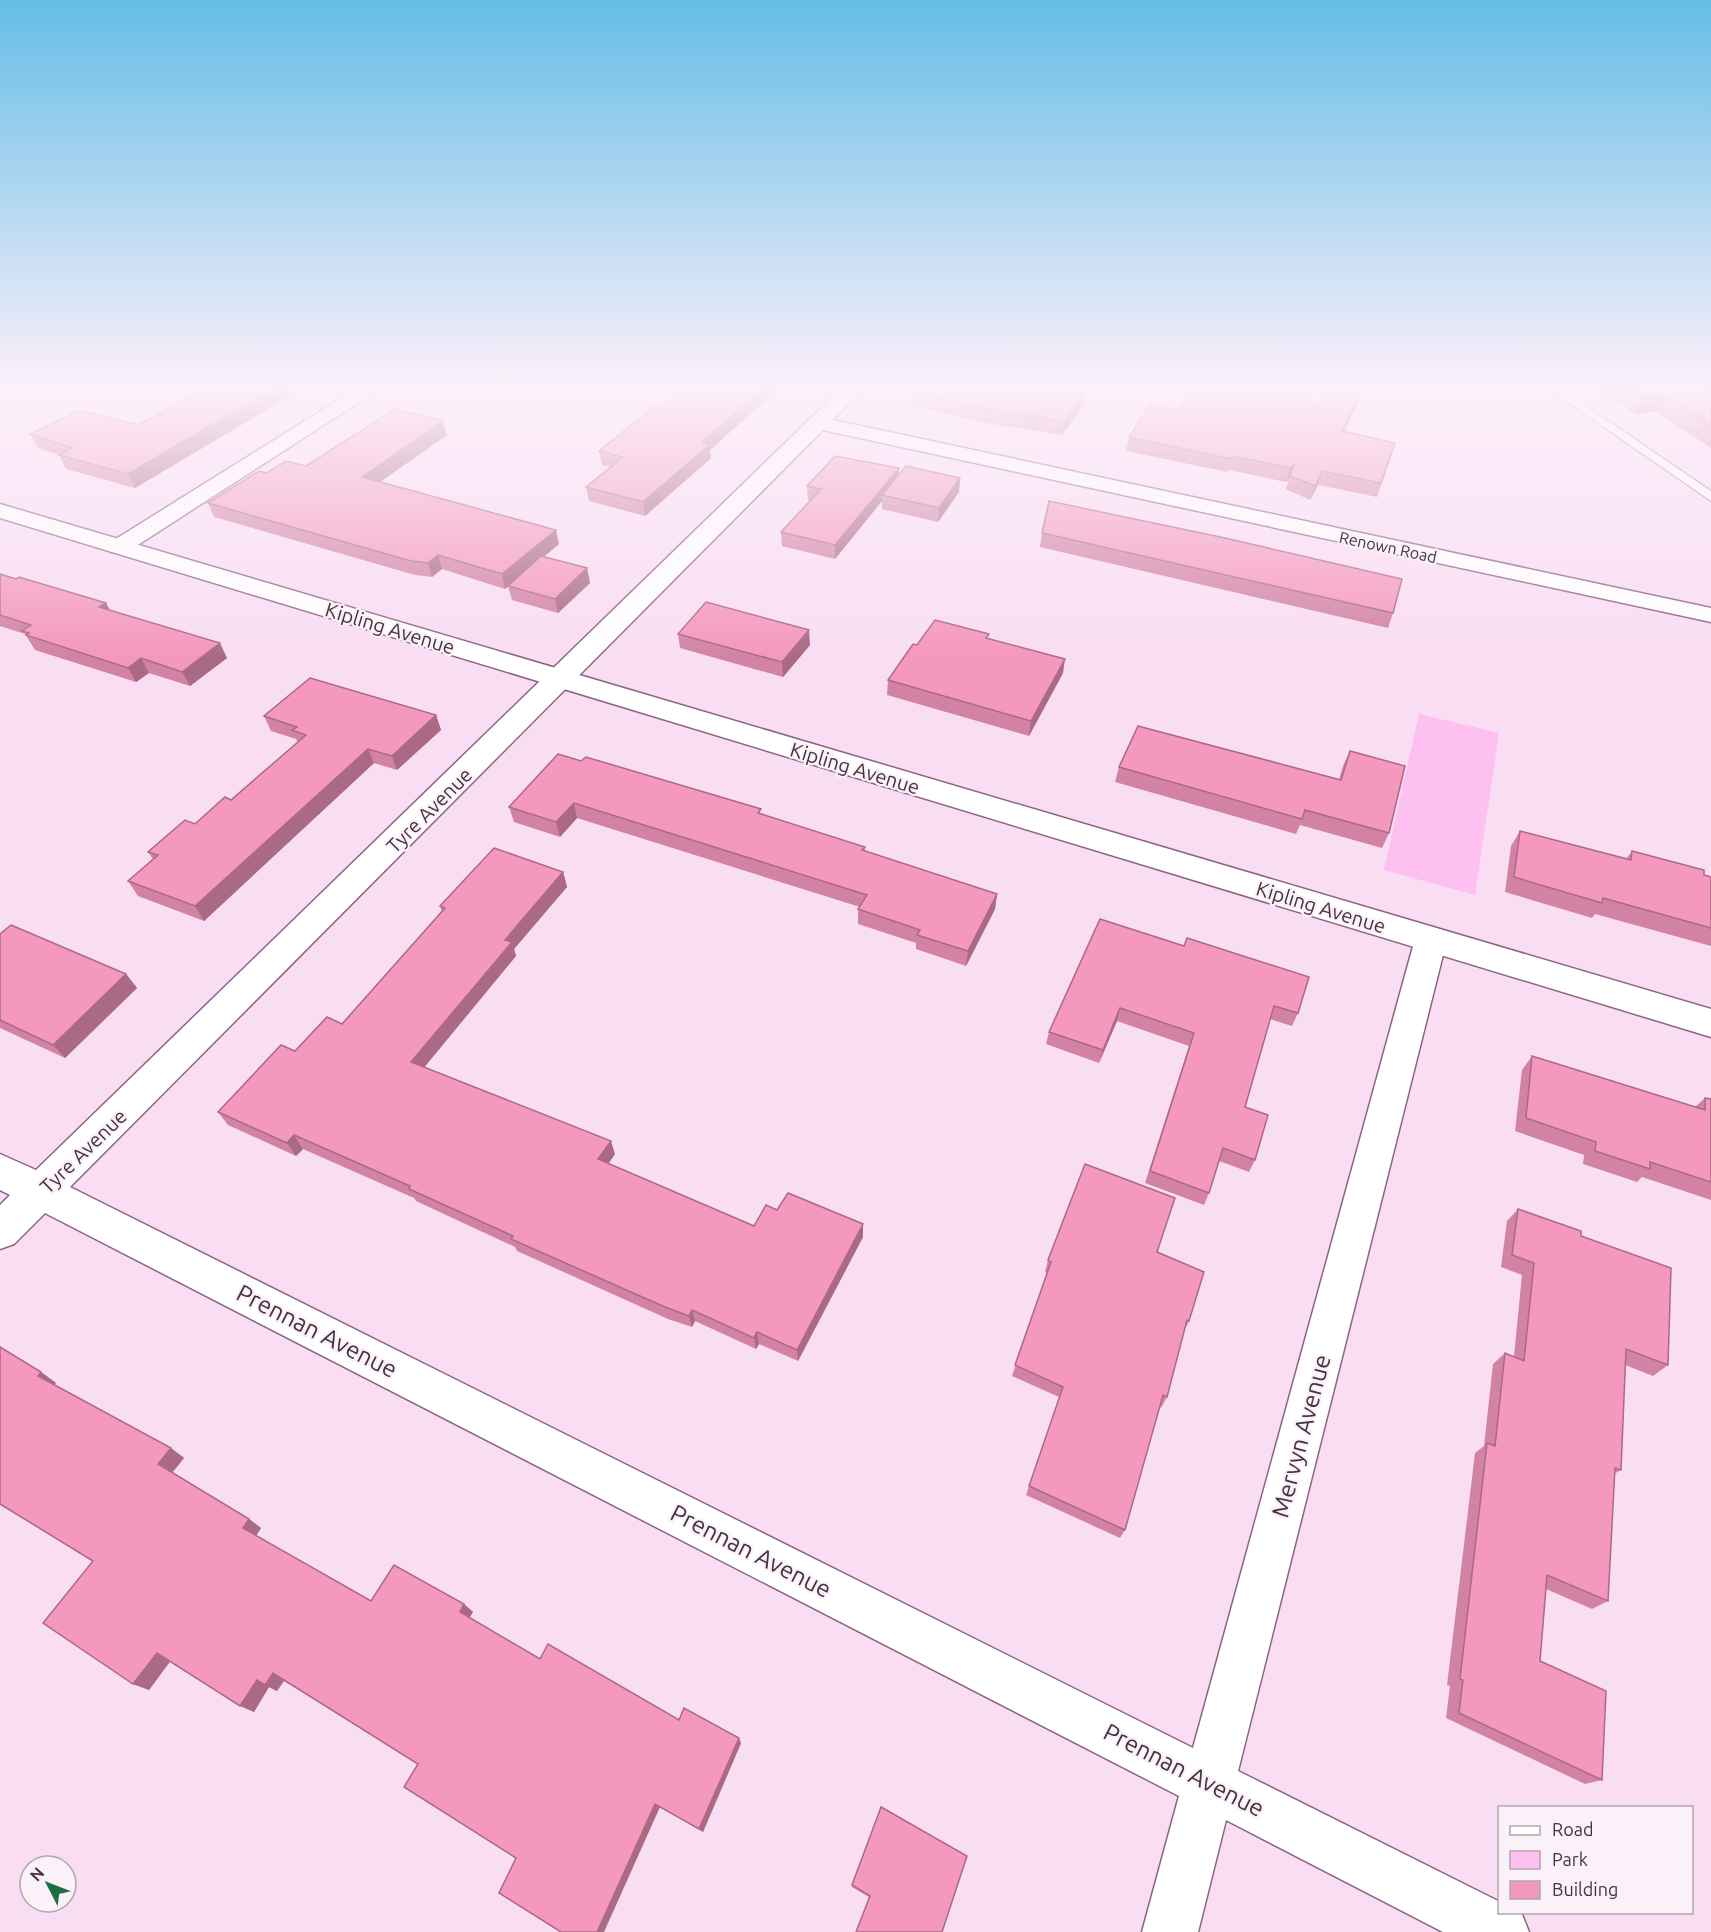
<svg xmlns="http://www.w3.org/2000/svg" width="1711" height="1932" viewBox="0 0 1711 1932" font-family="Ubuntu,sans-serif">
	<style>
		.green { fill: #fdc0f0 }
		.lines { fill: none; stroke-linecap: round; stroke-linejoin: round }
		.lane-casing { stroke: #8c6484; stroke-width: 2 }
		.street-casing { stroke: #8c6484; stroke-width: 3 }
		.secondary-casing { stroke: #8c6484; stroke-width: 3 }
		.lane { fill: #fff; fill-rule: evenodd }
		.street { fill: #fff; fill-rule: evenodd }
		.secondary { fill: #fff; fill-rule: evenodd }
		.wall { fill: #d283a3 }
		.shaded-wall { fill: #ab6a84 }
		.building { fill: #f498bd; stroke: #ab6a84; stroke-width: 1.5 }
		.labels { text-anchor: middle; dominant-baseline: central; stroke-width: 4.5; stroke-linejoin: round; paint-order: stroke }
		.far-street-label { font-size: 16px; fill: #453341; stroke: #fbf1f8 }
		.street-label { font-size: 20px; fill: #453341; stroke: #fbf1f8 }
		.near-street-label { font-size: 24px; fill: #453341; stroke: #fbf1f8 }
	</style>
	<rect width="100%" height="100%" fill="#f9ddf3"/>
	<!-- green -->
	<path class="green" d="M1419 714 1499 733 1475 895 1384 870Z"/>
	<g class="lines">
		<!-- lane casing -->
		<g class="lane-casing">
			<path id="lane" d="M1544 386H1557L1711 491V501Z"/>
		</g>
		<!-- street casing -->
		<g class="street-casing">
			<g id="street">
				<path d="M361 386H384L127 552H111L107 547 111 542Z"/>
				<path d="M844 386H865L833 420 1711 608V622L823 430 70 1187 1193 1748 1415 939 1420 930 1431 927 1442 930 1447 939 1238 1771 1500 1902V1912H1521L1529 1932H1443L1226 1820 1198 1932H1142L1179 1796 45 1213 14 1244 0 1249V1205L10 1195 0 1190V1154L36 1170Z"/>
			</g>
		</g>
		<!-- secondary casing -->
		<g class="secondary-casing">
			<path id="secondary" d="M0 504 1711 1009V1037L0 518Z"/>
		</g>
		<!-- lane -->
		<use href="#lane" class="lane"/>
		<!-- street -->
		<use href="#street" class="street"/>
		<!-- secondary -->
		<use href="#secondary" class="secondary"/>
	</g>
	<!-- wall -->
	<g class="wall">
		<path d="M209 386H299L296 389 287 387 290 396 135 488 66 469 59 455 38 448 30 434 138 425Z"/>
		<path d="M1593 386H1711V448L1655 411 1635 414Z"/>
		<path d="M782 390 767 399 710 450 711 458 645 516 589 501 586 487 611 467 602 465 599 451 659 408 673 402Z"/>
		<path d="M912 392 1083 406 1062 435 986 423 911 405Z"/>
		<path d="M1357 405 1344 431 1395 443 1377 497 1318 485 1310 500 1286 489 1289 480 1286 482 1229 470 1228 472 1126 451 1129 437 1179 411 1316 409Z"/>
		<path d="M447 435 380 482 559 544 543 557 587 568 590 583 558 613 512 600 508 586 505 589 442 569 432 577 415 575 214 517 208 503 267 473 306 466Z"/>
		<path d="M899 468V475L960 478 959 492 938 522 882 509V501L835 559 782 546 781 532 811 501 808 500 807 486Z"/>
		<path d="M1042 533 1393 613 1388 628 1040 547Z"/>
		<path d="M0 574 110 611 227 658 190 686 149 673 136 682 35 650 25 634 0 626Z"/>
		<path d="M678 634 810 645 783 677 680 648Z"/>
		<path d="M989 639 1063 673 1029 736 887 695 888 680 917 645Z"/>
		<path d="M436 715 441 730 397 770 374 763 204 921 138 896 128 881 153 859 148 852 231 800 298 743 296 739 271 731 264 716Z"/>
		<path d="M1350 751 1389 833 1382 848 1300 825 1296 834 1115 782 1119 767 1339 780 1343 766Z"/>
		<path d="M558 754 762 814 865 847V851L997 894 995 909 966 966 916 949V943L858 924V909L860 907 577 818 560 837 514 822 509 807Z"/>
		<path d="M1520 831 1626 859 1632 851 1711 877V946L1595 914 1592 918 1505 892 1511 846Z"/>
		<path d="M563 872 567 887 514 949 516 956 424 1067 615 1154 608 1164 754 1226 777 1210 863 1224V1237L798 1361 759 1344 756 1349 695 1321 692 1327 668 1319 517 1251 515 1247 416 1201 414 1198 303 1149 296 1156 228 1125 218 1112 295 1051 342 1024 442 912 440 906Z"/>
		<path d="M0 934 126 974 137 988 65 1058 0 1028Z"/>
		<path d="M1184 946 1298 1013 1292 1026 1270 1019 1245 1107 1255 1160 1249 1172 1219 1161 1209 1193 1204 1205 1145 1183 1189 1046 1117 1021 1099 1063 1046 1044 1049 1032Z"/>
		<path d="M1532 1056 1695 1107 1705 1098 1711 1099V1200L1642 1177 1637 1182 1583 1164 1584 1155 1515 1131 1522 1070Z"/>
		<path d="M1518 1209 1581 1236 1668 1365 1653 1376 1625 1365 1621 1470 1614 1474 1608 1601 1592 1609 1546 1589 1540 1661 1602 1780 1585 1784 1446 1718 1450 1686 1447 1685 1475 1453 1484 1446 1493 1364 1505 1353 1514 1356 1522 1275 1501 1267 1507 1221Z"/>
		<path d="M1157 1252 1189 1321 1184 1331 1167 1397 1161 1408 1160 1407 1125 1530 1120 1538 1026 1495 1059 1397 1012 1376 1047 1273 1045 1272 1048 1260Z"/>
		<path d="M41 1372 56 1383 54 1385 171 1448 184 1458 172 1473 249 1519 261 1528 256 1536 371 1601 464 1604 473 1612 469 1618 540 1659 679 1720 741 1743 703 1832 660 1807 516 1858 418 1764 284 1681 277 1691 269 1687 254 1712 170 1661 149 1690 133 1684 93 1561Z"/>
		<path d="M881 1807 869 1897 852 1887V1885Z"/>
	</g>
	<!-- shaded-wall -->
	<g class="shaded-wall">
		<path d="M278 386H287L290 396 135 488 128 474Z"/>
		<path d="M766 386H787L782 390 767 399 710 450 711 458 645 516 643 502 702 442Z"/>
		<path d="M1363 386H1364L1357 405 1338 444 1342 431Z"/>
		<path d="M1085 392 1083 406 1062 435 1064 421Z"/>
		<path d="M1663 394 1655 411 1635 414 1644 397Z"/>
		<path d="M443 421 447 435 367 491 362 477Z"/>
		<path d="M1294 465 1289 480 1286 482 1290 468Z"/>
		<path d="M899 468 898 482 882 495V501L835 559V545Z"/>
		<path d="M1322 471 1318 485 1310 500 1315 486Z"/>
		<path d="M960 478 959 492 938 522 939 508Z"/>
		<path d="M556 530 559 544 505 589 502 574Z"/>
		<path d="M438 555 442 569 432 577 428 563Z"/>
		<path d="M587 568 590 583 558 613 555 599Z"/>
		<path d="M106 603 114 618 99 607Z"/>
		<path d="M809 630 810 645 783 677 782 662Z"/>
		<path d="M220 643 227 658 190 686 182 672Z"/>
		<path d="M141 658 149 673 136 682 128 668Z"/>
		<path d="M1065 659 1063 673 1029 736 1031 721Z"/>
		<path d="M436 715 441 730 397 770 392 756Z"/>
		<path d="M368 749 374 763 204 921 195 906Z"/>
		<path d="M574 803 577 818 560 837 556 822Z"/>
		<path d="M563 872 567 887 514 949 516 956 418 1075 411 1062 505 940Z"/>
		<path d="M997 894 995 909 966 966 968 951Z"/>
		<path d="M126 974 137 988 65 1058 53 1045Z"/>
		<path d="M1120 1008 1117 1021 1099 1063 1103 1050Z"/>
		<path d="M294 1135 303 1149 296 1156 287 1143Z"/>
		<path d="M611 1141 615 1154 602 1173 598 1159Z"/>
		<path d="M863 1224V1237L798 1361 797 1350Z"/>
		<path d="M692 1310 695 1321 692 1327 689 1316Z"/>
		<path d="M757 1332 759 1344 756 1349 754 1338Z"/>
		<path d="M41 1372 56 1383 53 1386 38 1376Z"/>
		<path d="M171 1448 184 1458 171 1474 158 1464Z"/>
		<path d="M249 1519 261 1528 255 1537 243 1528Z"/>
		<path d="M464 1604 473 1612 468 1620 460 1612Z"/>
		<path d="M157 1653 172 1659 149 1690 133 1684Z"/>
		<path d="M273 1673 285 1679 277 1691 269 1687 254 1712 240 1706 257 1680Z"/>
		<path d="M739 1738 741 1743 703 1832 699 1829Z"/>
		<path d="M655 1804 660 1807 604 1932H597Z"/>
	</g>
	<!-- building -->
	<g class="building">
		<path d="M209 386H278L128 474 59 455 72 448 30 434 79 410 138 425Z"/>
		<path d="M694 386H766L702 442 710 444 643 502 586 487 623 457 599 451 654 407 659 408 668 401 673 402Z"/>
		<path d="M917 386H1070L1085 392 1064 421 988 409 912 392Z"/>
		<path d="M1194 386H1298L1316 409 1325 386H1363L1342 431 1395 443 1381 483 1322 471 1315 486 1290 476 1294 465 1290 468 1232 456 1231 459 1129 437 1150 405 1179 411Z"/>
		<path d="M1628 386H1711V424L1663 394 1644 397Z"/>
		<path d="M395 409 443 421 362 477 556 530 502 574 438 555 428 563 411 561 208 503 259 471 267 473 286 461 306 466Z"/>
		<path d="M835 456 899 468 835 545 781 532 821 489 807 486Z"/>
		<path d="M906 466 960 478 939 508 882 495Z"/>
		<path d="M1049 501 1225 538 1402 579 1393 613 1042 533Z"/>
		<path d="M541 556 587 568 555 599 508 586Z"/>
		<path d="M0 574 16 579 19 577 106 603 99 607 220 643 182 672 141 658 128 668 26 635 29 633 22 631 31 625 0 615Z"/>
		<path d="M706 602 809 630 782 662 678 634Z"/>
		<path d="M935 620 989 634 986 638 1065 659 1031 721 888 680 913 644 917 645Z"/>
		<path d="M310 678 436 715 392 756 368 749 195 906 128 881 158 855 148 852 185 820 195 824 225 797 231 800 306 735 292 730 297 727 264 716Z"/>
		<path d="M1138 726 1341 780 1350 751 1405 766 1389 833 1305 810 1302 819 1119 767Z"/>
		<path d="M558 754 581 761 586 757 761 809 758 813 865 847 862 850 997 894 968 951 917 935 920 930 858 909 867 895 574 803 556 822 509 807Z"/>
		<path d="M1520 831 1631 860 1632 851 1704 870V875L1711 877V928L1603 898 1602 903 1514 877Z"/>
		<path d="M494 848 563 872 505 940 512 942 411 1062 611 1141 598 1159 754 1226 766 1205 777 1210 788 1193 863 1224 797 1350 757 1332 754 1338 692 1310 689 1316 665 1307 511 1239 513 1236 409 1189 410 1186 294 1135 287 1143 218 1112 281 1045 295 1051 327 1017 342 1024 445 908 440 906Z"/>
		<path d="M1100 919 1184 946 1187 938 1309 977 1298 1013 1274 1006 1245 1107 1268 1115 1255 1160 1223 1148 1209 1193 1150 1171 1194 1033 1120 1008 1103 1050 1049 1032Z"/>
		<path d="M11 925 126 974 53 1045 0 1020V934Z"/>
		<path d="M1532 1056 1705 1110V1098L1711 1099V1182L1650 1162V1169L1595 1151 1596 1142 1526 1118Z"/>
		<path d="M1085 1164 1175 1198 1157 1252 1204 1272 1189 1321 1187 1320 1167 1397 1163 1395 1125 1530 1029 1486 1063 1387 1015 1365 1051 1262 1048 1260Z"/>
		<path d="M1518 1209 1581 1231V1236L1671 1268 1668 1365 1626 1349 1621 1470 1615 1468 1608 1601 1547 1575 1540 1661 1606 1691 1602 1780 1459 1713 1463 1680 1460 1679 1487 1443 1495 1446 1505 1353 1524 1361 1534 1263 1512 1255Z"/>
		<path d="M0 1347 41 1372 38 1376 171 1448 158 1464 249 1519 243 1528 371 1601 394 1565 464 1604 460 1612 540 1659 548 1644 679 1720 684 1708 739 1738 699 1829 655 1804 597 1932H561L499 1893 516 1858 404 1787 418 1764 273 1673 265 1685 257 1680 240 1706 157 1653 133 1684 43 1623 93 1561 0 1504Z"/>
		<path d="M881 1807 967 1856 942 1932H856L870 1896 852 1885Z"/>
	</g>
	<!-- sky -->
	<linearGradient id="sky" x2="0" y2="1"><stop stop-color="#65bde7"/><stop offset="0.59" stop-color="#fcf0fa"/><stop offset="1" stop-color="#fcf0fa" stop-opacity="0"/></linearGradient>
	<rect width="1711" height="657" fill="url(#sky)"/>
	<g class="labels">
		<!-- far-street labels -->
		<g class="far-street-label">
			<text transform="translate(1388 547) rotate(12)">Renown Road</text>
		</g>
		<!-- street labels -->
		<g class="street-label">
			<text transform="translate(390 628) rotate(17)">Kipling Avenue</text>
			<text transform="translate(855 768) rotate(17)">Kipling Avenue</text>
			<text transform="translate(429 810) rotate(-45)">Tyre Avenue</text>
			<text transform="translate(1321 907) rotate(17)">Kipling Avenue</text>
			<text transform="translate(83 1151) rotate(-44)">Tyre Avenue</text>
		</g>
		<!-- near-street labels -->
		<g class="near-street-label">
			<text transform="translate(317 1331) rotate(27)">Prennan Avenue</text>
			<text transform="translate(1301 1436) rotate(-75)">Mervyn Avenue</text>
			<text transform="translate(751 1551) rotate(27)">Prennan Avenue</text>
			<text transform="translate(1184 1770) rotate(27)">Prennan Avenue</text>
		</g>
	</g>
	<!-- legend -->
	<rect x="1498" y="1806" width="195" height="108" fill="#fbf1f8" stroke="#b2a5af" stroke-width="1.5"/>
	<rect x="1510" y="1826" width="30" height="9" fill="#ffffff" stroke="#b2a5af" stroke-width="1.5"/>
	<text x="1552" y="1836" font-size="18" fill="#453341">Road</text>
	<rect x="1510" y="1851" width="30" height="18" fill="#fdc0f0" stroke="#b2a5af" stroke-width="1.5"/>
	<text x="1552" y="1866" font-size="18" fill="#453341">Park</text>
	<rect x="1510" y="1881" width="30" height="18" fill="#f498bd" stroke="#b2a5af" stroke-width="1.5"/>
	<text x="1552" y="1896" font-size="18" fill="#453341">Building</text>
	<!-- north arrow -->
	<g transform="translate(48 1884) rotate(312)"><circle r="28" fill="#fbf1f8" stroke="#b2a5af" stroke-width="1.5"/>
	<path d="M0-4.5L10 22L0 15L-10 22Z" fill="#1b6f41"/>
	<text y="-9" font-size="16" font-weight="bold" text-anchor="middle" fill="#453341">N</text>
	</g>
</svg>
